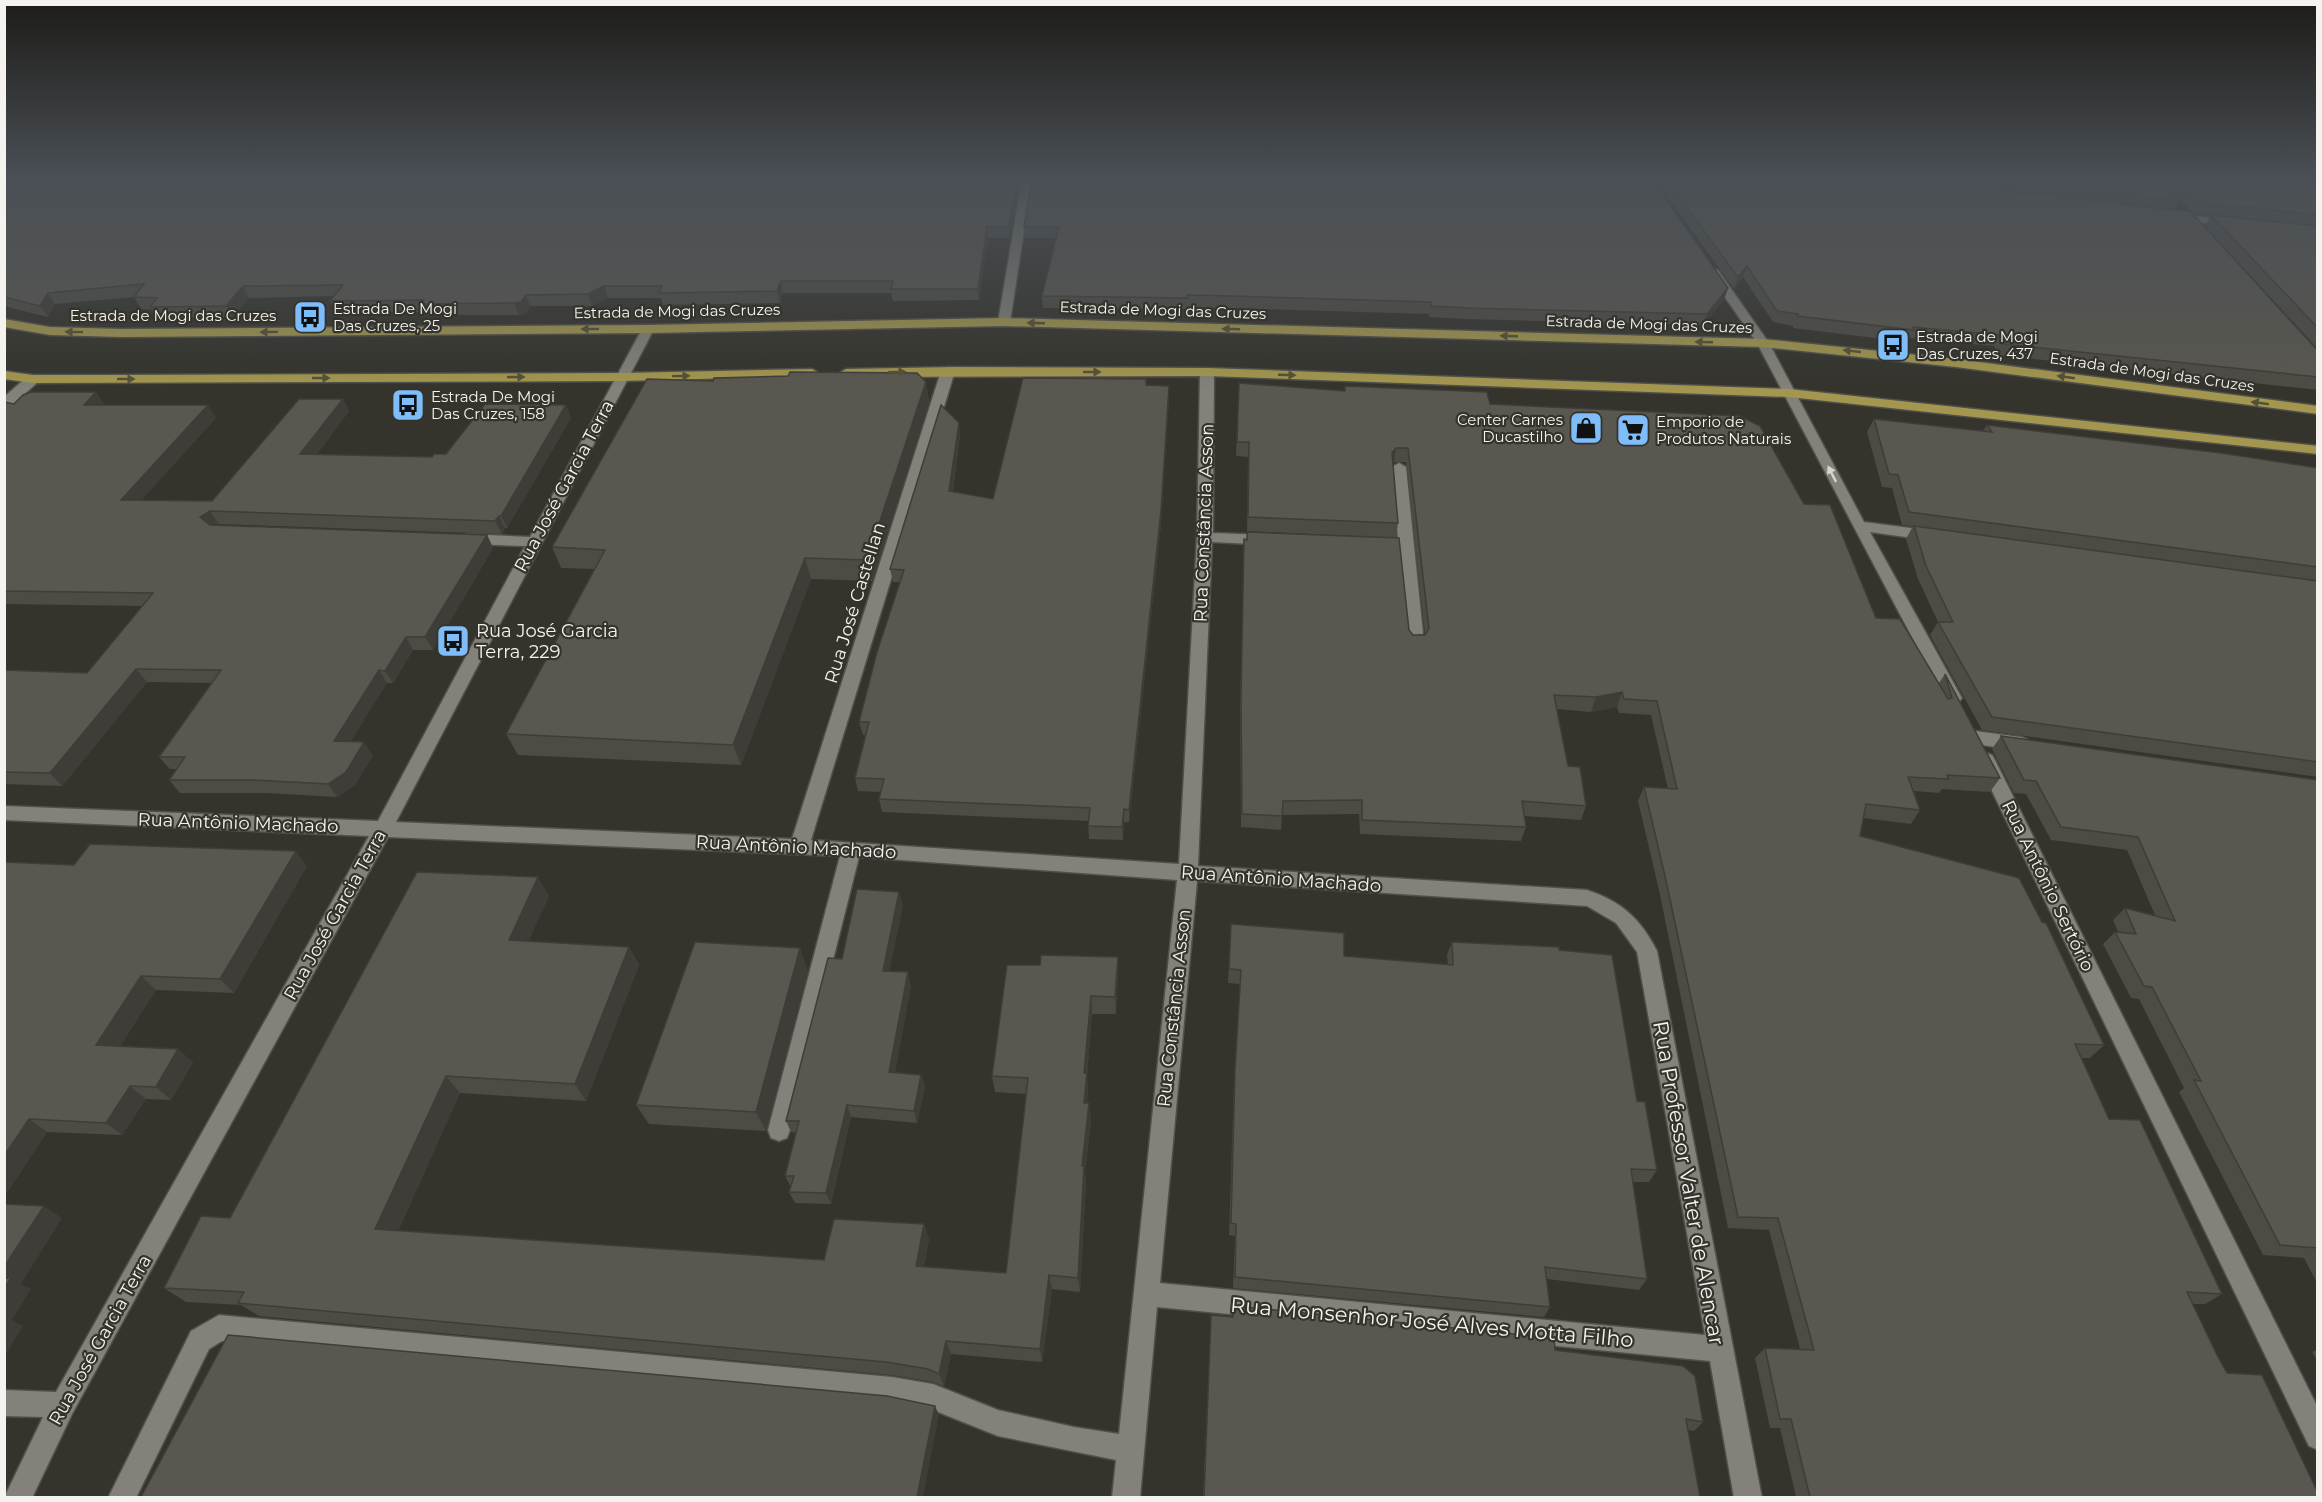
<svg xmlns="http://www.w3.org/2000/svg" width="2322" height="1502" viewBox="0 0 2322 1502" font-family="Montserrat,sans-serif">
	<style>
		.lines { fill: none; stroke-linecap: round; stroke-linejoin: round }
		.minor-casing { stroke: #504f49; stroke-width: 3 }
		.major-casing { stroke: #504f49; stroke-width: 3 }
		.minor { fill: #838179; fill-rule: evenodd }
		.major { fill: #a3964e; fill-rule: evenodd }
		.wall { fill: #4d4b44 }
		.shaded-wall { fill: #3e3d37 }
		.building { fill: #59574f; stroke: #3e3d37; stroke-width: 1.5 }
		.oneway { fill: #555136 }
		.oneway2 { fill: #d8d6d2 }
		.labels { text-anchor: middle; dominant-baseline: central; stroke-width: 4.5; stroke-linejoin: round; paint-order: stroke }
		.far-poi-label { font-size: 15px; fill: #f4f3ef; stroke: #34332c; text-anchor: start }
		.far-street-label { font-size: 15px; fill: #f4f3ef; stroke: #34332c }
		.street-label { font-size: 18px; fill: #f4f3ef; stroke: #34332c }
		.poi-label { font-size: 18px; fill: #f4f3ef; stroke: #34332c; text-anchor: start }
		.near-street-label { font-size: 21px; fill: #f4f3ef; stroke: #34332c }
	</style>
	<rect width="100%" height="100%" fill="#34332c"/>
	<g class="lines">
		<!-- minor casing -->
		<g class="minor-casing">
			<g id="minor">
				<path d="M1022 179H1032L1010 322 1004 326 998 322Z"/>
				<path d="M2173 214 2232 220 2238 223 2232 226 2169 219 2167 217Z"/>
				<path d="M1714 269 1718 270 1769 343 1864 522 1934 531 1942 536 1934 541 1870 532 1962 698 1959 702 1953 704 1947 702 1944 698 1757 343 1708 273Z"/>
				<path d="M648 325 654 329 396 822 792 839 941 371 948 367 955 371 811 840 1179 864 1197 537 1200 372 1207 368 1212 369 1214 372 1213 533 1270 535 1278 540 1270 545 1212 542 1198 866 1587 890C1621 901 1641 919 1657 951L1762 1498H1734L1710 1361 1157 1307 1140 1498H1112L1116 1460 998 1436 933 1410 892 1403 222 1341 209 1349 136 1498H108L191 1331 219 1315 892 1377 933 1384 998 1410 1074 1427 1119 1434 1177 880 859 857 790 1130 787 1138 779 1141 771 1138 768 1130 840 856 388 837 72 1414 32 1498H4L43 1417 4 1416V1390L56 1392 369 836 4 820V806L378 821 525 546 467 544 459 539 467 534 530 537 642 329ZM1197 881 1587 906 1616 923 1637 952 1705 1335 1160 1283Z"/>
				<path d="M33 375 38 376 40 379 38 382 9 408 4 409V397L28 376Z"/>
				<path d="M1399 463 1406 467 1424 643 1422 647H1410L1408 643 1399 550 1375 549 1367 544 1375 539 1398 540 1392 467Z"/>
				<path d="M1975 731 2021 737 2027 739 2030 744 2027 749 2021 751 1969 743 1966 738 1969 733Z"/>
				<path d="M1986 753 1992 755 1995 760 2318 1408V1450L2309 1446 1977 760 1980 755Z"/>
			</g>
		</g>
		<!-- major casing -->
		<g class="major-casing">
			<g id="major">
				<path d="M1004 318 1763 339 1956 359 2318 406V414L1956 367 1763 347 1004 326 648 333 122 337 50 335 4 327V319L50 327 122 329 648 325Z"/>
				<path d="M954 367 1207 368 1789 389 2318 446V454L1789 397 1207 376 846 377 839 373 846 369Z"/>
				<path d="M812 369 819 373 817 376 622 381 33 383 4 379V371L33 375H103L622 373Z"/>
			</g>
		</g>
		<!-- minor -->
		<use href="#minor" class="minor"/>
		<!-- major -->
		<use href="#major" class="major"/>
	</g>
	<!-- wall -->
	<g class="wall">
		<path d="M4 179H1020L1010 238H988L979 300 893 301 891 293H783L780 303 663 305 661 298H608L592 306H530L526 314 519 315H427L425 312H336L330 301 334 296 249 298 232 317 157 318 151 309H141L134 297 55 304 48 317 11 308 4 305Z"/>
		<path d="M1032 179 1724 300 1703 325 1466 319 1429 317V314L1230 308 1187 307V309L1043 308 1042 296 1056 238H1025L1024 227Z"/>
		<path d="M1655 179H2318V349L2205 226 2211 215 2193 213 2161 179 2179 200 2173 210 2318 351V390L1998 355 1994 346 1910 338 1908 342 1793 328V326L1773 322 1743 277 1734 289Z"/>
		<path d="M713 381 926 382 929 402 872 581 811 579 741 765 518 755 506 734 594 569 561 568 552 547Z"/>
		<path d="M1239 383 1344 391 1345 386 1490 404 1804 504 1876 618 1939 683 1945 674 2000 778 1990 792 1942 789 1939 793 1914 791 1920 810 1911 824 1863 818 1860 836 2104 1045 2090 1058H2081L2109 1119 2222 1294 2205 1304H2192L2217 1355 2227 1373 2318 1497H1796L1780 1428H1770L1755 1358 1765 1348 1800 1349 1769 1230 1728 1228 1659 890 1638 801 1644 787 1668 789 1651 715 1619 713 1617 707 1591 712 1557 709 1568 766 1586 806 1581 820 1524 816 1526 827 1521 841 1360 834 1359 814 1282 815 1281 830 1241 827 1240 711 1244 539 1409 630 1413 635 1425 634 1406 462H1394L1393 463 1398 523 1396 538 1247 531 1248 457 1236 456Z"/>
		<path d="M1146 385 1169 386V398L1161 524 1129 822H1124L1123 840 1089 839 1088 821 882 812 879 799 881 792 858 791 855 778 866 735H863L859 722 900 582H893L890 569 960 435 953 492 993 499Z"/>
		<path d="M343 399 349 411 317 454 432 457 446 454 566 405 571 418 507 528H505L502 534 219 524 216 526 487 535 493 548 433 650H413L393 683H387L350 741 373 755 355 785 337 797 264 793H180L169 780 176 769H170L159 757 212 683 147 682 62 786 4 784V670L87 673 142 606 4 604V402L14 404 105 405 216 418 141 500 212 501Z"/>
		<path d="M1874 419 1983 431 1987 425 2318 468V777L1982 730 1930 635 1938 622 1918 579 1906 539 1913 526 1902 525 1892 488 1882 487 1867 432Z"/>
		<path d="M2001 736 2318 780V1285L2304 1258 2263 1255 2179 1092 2184 1088 2139 999 2131 998 2103 944 2115 932H2118L2113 920 2125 908 2155 915 2127 850 2051 840 2026 794 2014 793 1992 749Z"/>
		<path d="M4 862 74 865 307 866 234 993 156 990 120 1046 193 1062 171 1100 146 1099 122 1135 47 1132 4 1197Z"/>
		<path d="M549 896 528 941 629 947 639 965 586 1101 460 1093 398 1231 824 1260 924 1224 929 1239 924 1267 1006 1273 1026 1094 995 1092 992 1076 1040 965 1118 957V974L1116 1014H1092L1087 1076 1088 1089 1087 1103H1089L1091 1120 1085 1172 1086 1182 1080 1292 1052 1289 1042 1362 951 1354 944 1386 933 1382 892 1375 259 1316 241 1305 186 1302 164 1288 230 1218Z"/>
		<path d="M903 905 889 971 911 985 895 1072 921 1075 925 1087 917 1123 851 1117 831 1204 795 1203 789 1192 791 1187 785 1176 796 1133 791 1132 786 1121 842 959Z"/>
		<path d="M1231 924 1344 956 1448 965 1447 955 1452 942 1559 950 1637 1101 1657 1170 1649 1182H1633L1647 1279 1639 1290 1547 1279 1550 1307 1544 1317 1233 1288 1235 1236 1229 1235 1234 1082 1240 984 1228 983Z"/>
		<path d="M808 970 766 1131 649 1124 636 1105Z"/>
		<path d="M1234 1306 1555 1350 1703 1422 1694 1431 1688 1430 1700 1497H1203L1211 1315 1232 1317Z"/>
		<path d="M2318 1349V1362L2312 1352Z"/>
	</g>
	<!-- shaded-wall -->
	<g class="shaded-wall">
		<path d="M1017 179H1020L1010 238 1009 227Z"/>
		<path d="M987 227 988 238 979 300 978 289Z"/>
		<path d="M1747 266 1743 277 1734 289 1738 277Z"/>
		<path d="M781 281 783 293 780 303 777 291Z"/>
		<path d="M243 286 249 298 232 317 226 306Z"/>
		<path d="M604 286 608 298 592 306 588 294Z"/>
		<path d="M1728 288 1724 300 1703 325 1707 314Z"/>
		<path d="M48 293 55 304 48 317 40 306Z"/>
		<path d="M526 295 530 306 526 314 519 315 514 303Z"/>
		<path d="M926 382 929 402 872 581 867 560Z"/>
		<path d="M1169 386 1161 524 1129 822V810Z"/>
		<path d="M96 392 105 405H84Z"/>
		<path d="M343 399 349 411 307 467 300 454Z"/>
		<path d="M208 405 216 418 130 513 121 500Z"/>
		<path d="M566 405 571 418 507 528 501 516Z"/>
		<path d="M959 423 960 435 951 504 949 491Z"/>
		<path d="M1396 448 1394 462 1390 467 1392 453Z"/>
		<path d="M210 511 219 524 209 530 200 517Z"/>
		<path d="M499 516 505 528 502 534 495 521Z"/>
		<path d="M487 535 493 548 433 650 425 637Z"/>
		<path d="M805 558 811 579 741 765 733 745Z"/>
		<path d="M406 637 413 650 393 683 385 671Z"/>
		<path d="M136 669 147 682 62 786 50 773Z"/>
		<path d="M379 670 387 683 343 754 334 741Z"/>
		<path d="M1622 692 1617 707 1591 712 1596 697Z"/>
		<path d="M364 742 373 755 355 785 337 797 328 784Z"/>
		<path d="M1124 809V822L1123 840 1122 827Z"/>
		<path d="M296 851 307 866 234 993 220 979Z"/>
		<path d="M538 877 549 896 521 958 509 940Z"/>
		<path d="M899 892 903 905 887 983 883 971Z"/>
		<path d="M629 947 639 965 586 1101 575 1084Z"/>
		<path d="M800 948 808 970 766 1131 756 1112Z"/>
		<path d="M1118 957V974L1116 1014 1115 997Z"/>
		<path d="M908 972 911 985 893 1084 889 1072Z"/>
		<path d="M141 976 156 990 112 1058 96 1045Z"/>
		<path d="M1091 996 1092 1014 1087 1076 1088 1089 1086 1120 1084 1103V1073Z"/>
		<path d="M178 1049 193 1062 171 1100 156 1087Z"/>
		<path d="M921 1075 925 1087 917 1123 914 1111Z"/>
		<path d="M446 1076 460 1093 392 1244 375 1229Z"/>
		<path d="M130 1086 146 1099 122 1135 106 1123Z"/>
		<path d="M1089 1103 1091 1120 1085 1172 1086 1182 1080 1292 1078 1278 1082 1166Z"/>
		<path d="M847 1105 851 1117 831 1204 826 1193Z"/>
		<path d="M29 1119 47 1132 4 1197V1156Z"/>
		<path d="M44 1206 62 1218 21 1284 31 1289 12 1320 23 1326 4 1357V1267Z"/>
		<path d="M924 1224 929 1239 921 1281 916 1266Z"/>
		<path d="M1049 1275 1052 1289 1042 1362 1040 1349Z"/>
		<path d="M946 1341 951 1354 944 1386 939 1374Z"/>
		<path d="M935 1406 939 1415 923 1497H917Z"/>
	</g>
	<!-- building -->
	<g class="building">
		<path d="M4 179H1017L1009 227H987L978 289H891L893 281H781L777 291 659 293 662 286H604L588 294 526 295 521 302 514 303 422 304 424 300 330 301 343 285 243 286 226 306 150 307 157 298 134 297 144 284 48 293 40 306 4 297Z"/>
		<path d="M1032 179H1652L1728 288 1707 314 1468 308 1431 306V302L1231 296 1187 295V298L1042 296 1059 227H1024Z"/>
		<path d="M1666 179H1898L2191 212 2318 351V377L2004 344 2001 335 1913 327 1914 330 1798 316V314L1777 311 1747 266 1738 277Z"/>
		<path d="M1990 179H2161L2179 200Z"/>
		<path d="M2177 179H2318V215L2200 202Z"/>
		<path d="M2211 215 2318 226V328Z"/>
		<path d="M790 372 917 373 926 382 867 560 805 558 733 745 506 734 605 550 552 547 647 379 713 381 714 378 788 376Z"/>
		<path d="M1023 378 1146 379V385L1169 386 1161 511 1129 810 1124 809 1122 827 1088 826 1090 808 879 799 884 779 855 778 869 722H859L877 652 904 570 890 569 941 405 959 423 949 491 993 499Z"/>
		<path d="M1239 383 1345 391V386L1487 392 1490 404 1740 416 1760 426 1804 504 1830 505 1876 618 1900 619 1948 699 1952 698 1945 674 2000 778 1947 775 1949 779 1908 777 1920 810 1866 804 1860 836 2019 878 2042 922 2046 923 2104 1045 2075 1044 2109 1119 2140 1120 2222 1294 2187 1292 2217 1355 2227 1373 2262 1375 2318 1493V1497H1810L1791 1419H1780L1765 1348 1814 1350 1778 1218 1738 1217 1665 876 1644 787 1677 789 1657 701 1624 699 1622 692 1596 697 1554 695 1568 766 1580 767 1586 806 1522 801 1526 827 1362 820V800L1283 801 1282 816 1242 814 1241 697 1244 539 1247 540V532L1399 538 1409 630 1413 635H1425L1429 628 1408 448H1396L1392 453 1398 523 1248 517 1249 442H1237Z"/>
		<path d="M31 392H96L84 405H208L121 500 212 501 299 399H343L300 454 432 457 434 454H446L485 404 566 405 501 516H499L495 521 210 511 200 517 210 525 487 535 425 637H406L385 671 379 670 334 741 364 742 346 772 328 784 254 780H169L185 757H159L221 670 136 669 50 773 4 772V670L87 673 153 593 4 591V402L14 404 23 395Z"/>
		<path d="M1874 419 1992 432 1987 425 2221 453 2318 468V567L1909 512 1898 475 1889 474Z"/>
		<path d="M1914 526 2318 581V762L1992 717 1938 622H1953L1926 566Z"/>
		<path d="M2001 736 2318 780V1248L2280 1245 2194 1080 2201 1081 2152 987 2144 986 2115 932 2136 934 2125 908 2175 921 2138 837 2061 827 2036 781 2024 780Z"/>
		<path d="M90 844 296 851 220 979 141 976 96 1045 178 1049 156 1087 130 1086 106 1123 29 1119 4 1156V862L74 865Z"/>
		<path d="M417 872 538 877 509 940 629 947 575 1084 446 1076 375 1229 824 1260 834 1219 924 1224 916 1266 1006 1273 1028 1078 992 1076 1007 965H1040L1041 955 1118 957 1115 997 1091 996 1084 1073H1087L1084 1103H1089L1082 1166H1084L1078 1278 1049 1275 1040 1349 946 1341 939 1374 928 1369 886 1362 238 1303 244 1292 164 1288 201 1216 230 1218Z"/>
		<path d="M857 889 899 892 883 971 908 972 889 1072 921 1075 914 1111 847 1105 826 1193 789 1192 794 1176H785L799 1121H786L828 958 842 959Z"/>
		<path d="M1231 924 1344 933V956L1453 965 1452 942 1559 947V950L1612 955 1637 1101 1645 1102 1657 1170 1631 1169 1647 1279 1545 1267 1550 1307 1235 1277 1236 1224 1231 1223 1235 1069 1241 970 1229 969Z"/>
		<path d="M695 942 800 948 756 1112 636 1105Z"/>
		<path d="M4 1204 44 1206 4 1267Z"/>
		<path d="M4 1278H11L4 1288Z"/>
		<path d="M1234 1306 1554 1338 1555 1350 1683 1366 1695 1376 1703 1422 1686 1419 1700 1497H1204L1211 1315 1233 1317Z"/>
		<path d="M228 1335 887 1396 935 1406 917 1497H141Z"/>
	</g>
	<!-- one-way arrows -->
	<defs><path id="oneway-solid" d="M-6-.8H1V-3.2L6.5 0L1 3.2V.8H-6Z" transform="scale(1.5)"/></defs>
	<g class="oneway">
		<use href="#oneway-solid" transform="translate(1036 323) rotate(-178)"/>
		<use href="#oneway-solid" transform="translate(590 329) rotate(180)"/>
		<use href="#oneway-solid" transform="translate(1231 329) rotate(-178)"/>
		<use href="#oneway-solid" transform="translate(74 332) rotate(-179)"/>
		<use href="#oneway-solid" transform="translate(269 332) rotate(179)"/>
		<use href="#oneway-solid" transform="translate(1509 336) rotate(-178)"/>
		<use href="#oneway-solid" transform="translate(1704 342) rotate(-178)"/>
		<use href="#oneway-solid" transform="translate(1852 351) rotate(-174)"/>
		<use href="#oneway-solid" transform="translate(897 372) rotate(-1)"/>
		<use href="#oneway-solid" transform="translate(1092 372)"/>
		<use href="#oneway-solid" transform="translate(1287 375) rotate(2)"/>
		<use href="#oneway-solid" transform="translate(681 376) rotate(-1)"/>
		<use href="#oneway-solid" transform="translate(516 377)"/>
		<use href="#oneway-solid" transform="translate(2066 377) rotate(-172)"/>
		<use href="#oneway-solid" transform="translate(321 378)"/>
		<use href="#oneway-solid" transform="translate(126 379)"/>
		<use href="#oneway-solid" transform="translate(2260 403) rotate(-172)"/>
	</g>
	<use class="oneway2" href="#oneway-solid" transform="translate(1832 474) rotate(-117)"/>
	<!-- sky -->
	<linearGradient id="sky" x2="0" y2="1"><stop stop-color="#1d1c18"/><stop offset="0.46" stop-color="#4a5056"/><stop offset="1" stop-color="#4a5056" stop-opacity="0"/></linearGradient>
	<rect width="2322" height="389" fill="url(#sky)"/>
	<!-- icons -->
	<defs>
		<g id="bus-square" transform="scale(1.725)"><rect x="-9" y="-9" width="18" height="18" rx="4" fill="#7fbdfa" stroke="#34332c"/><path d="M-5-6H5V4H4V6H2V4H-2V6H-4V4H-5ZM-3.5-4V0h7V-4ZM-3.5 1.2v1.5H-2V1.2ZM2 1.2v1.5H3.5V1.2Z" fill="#111"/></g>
		<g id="shop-square" transform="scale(1.725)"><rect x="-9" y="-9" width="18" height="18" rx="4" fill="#7fbdfa" stroke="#34332c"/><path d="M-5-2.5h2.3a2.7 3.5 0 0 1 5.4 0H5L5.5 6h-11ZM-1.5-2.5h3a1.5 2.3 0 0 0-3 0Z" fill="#111"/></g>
		<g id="supermarket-square" transform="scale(1.725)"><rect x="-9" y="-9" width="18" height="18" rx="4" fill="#7fbdfa" stroke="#34332c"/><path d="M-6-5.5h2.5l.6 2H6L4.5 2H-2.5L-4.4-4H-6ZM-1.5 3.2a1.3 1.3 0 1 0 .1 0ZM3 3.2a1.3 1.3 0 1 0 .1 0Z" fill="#111"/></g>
	</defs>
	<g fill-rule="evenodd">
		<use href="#bus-square" x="310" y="317"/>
		<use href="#bus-square" x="1893" y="345"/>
		<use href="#bus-square" x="408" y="405"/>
		<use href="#shop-square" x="1586" y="428"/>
		<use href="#supermarket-square" x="1633" y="430"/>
		<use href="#bus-square" x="453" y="641"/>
	</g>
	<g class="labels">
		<!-- far-poi labels -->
		<g class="far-poi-label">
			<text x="333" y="308">Estrada De Mogi<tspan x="333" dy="17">Das Cruzes, 25</tspan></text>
			<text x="1916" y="336">Estrada de Mogi<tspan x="1916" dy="17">Das Cruzes, 437</tspan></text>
			<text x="431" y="396">Estrada De Mogi<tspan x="431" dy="17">Das Cruzes, 158</tspan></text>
			<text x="1563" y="419" text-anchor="end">Center Carnes<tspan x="1563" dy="17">Ducastilho</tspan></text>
			<text x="1656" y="421">Emporio de<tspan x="1656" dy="17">Produtos Naturais</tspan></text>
		</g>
		<!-- far-street labels -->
		<g class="far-street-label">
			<text transform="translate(1163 310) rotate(2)">Estrada de Mogi das Cruzes</text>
			<text transform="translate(677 311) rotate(-1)">Estrada de Mogi das Cruzes</text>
			<text x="173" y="315">Estrada de Mogi das Cruzes</text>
			<text transform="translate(1649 324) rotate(2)">Estrada de Mogi das Cruzes</text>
			<text transform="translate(2152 372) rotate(8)">Estrada de Mogi das Cruzes</text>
		</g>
		<!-- street labels -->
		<g class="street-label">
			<text transform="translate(564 486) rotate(-62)">Rua José Garcia Terra</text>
			<text transform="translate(1204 523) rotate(-88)">Rua Constância Asson</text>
			<text transform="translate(855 603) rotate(-73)">Rua José Castellan</text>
			<text transform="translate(238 823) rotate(2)">Rua Antônio Machado</text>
			<text transform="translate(796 847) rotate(3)">Rua Antônio Machado</text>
			<text transform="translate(1281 879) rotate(4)">Rua Antônio Machado</text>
			<text transform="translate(2048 886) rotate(64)">Rua Antônio Sertório</text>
			<text transform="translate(335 915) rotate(-61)">Rua José Garcia Terra</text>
			<text transform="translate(1174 1008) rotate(-84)">Rua Constância Asson</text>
			<text transform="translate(100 1340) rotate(-61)">Rua José Garcia Terra</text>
		</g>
		<!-- poi labels -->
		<g class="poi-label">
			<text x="476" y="631">Rua José Garcia<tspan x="476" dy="21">Terra, 229</tspan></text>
		</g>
		<!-- near-street labels -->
		<g class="near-street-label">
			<text transform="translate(1689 1183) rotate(80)">Rua Professor Valter de Alencar</text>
			<text transform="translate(1432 1322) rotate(5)">Rua Monsenhor José Alves Motta Filho</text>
		</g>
	</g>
	<!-- border -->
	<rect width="2322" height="1502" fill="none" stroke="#f4f3ef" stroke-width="12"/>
</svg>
